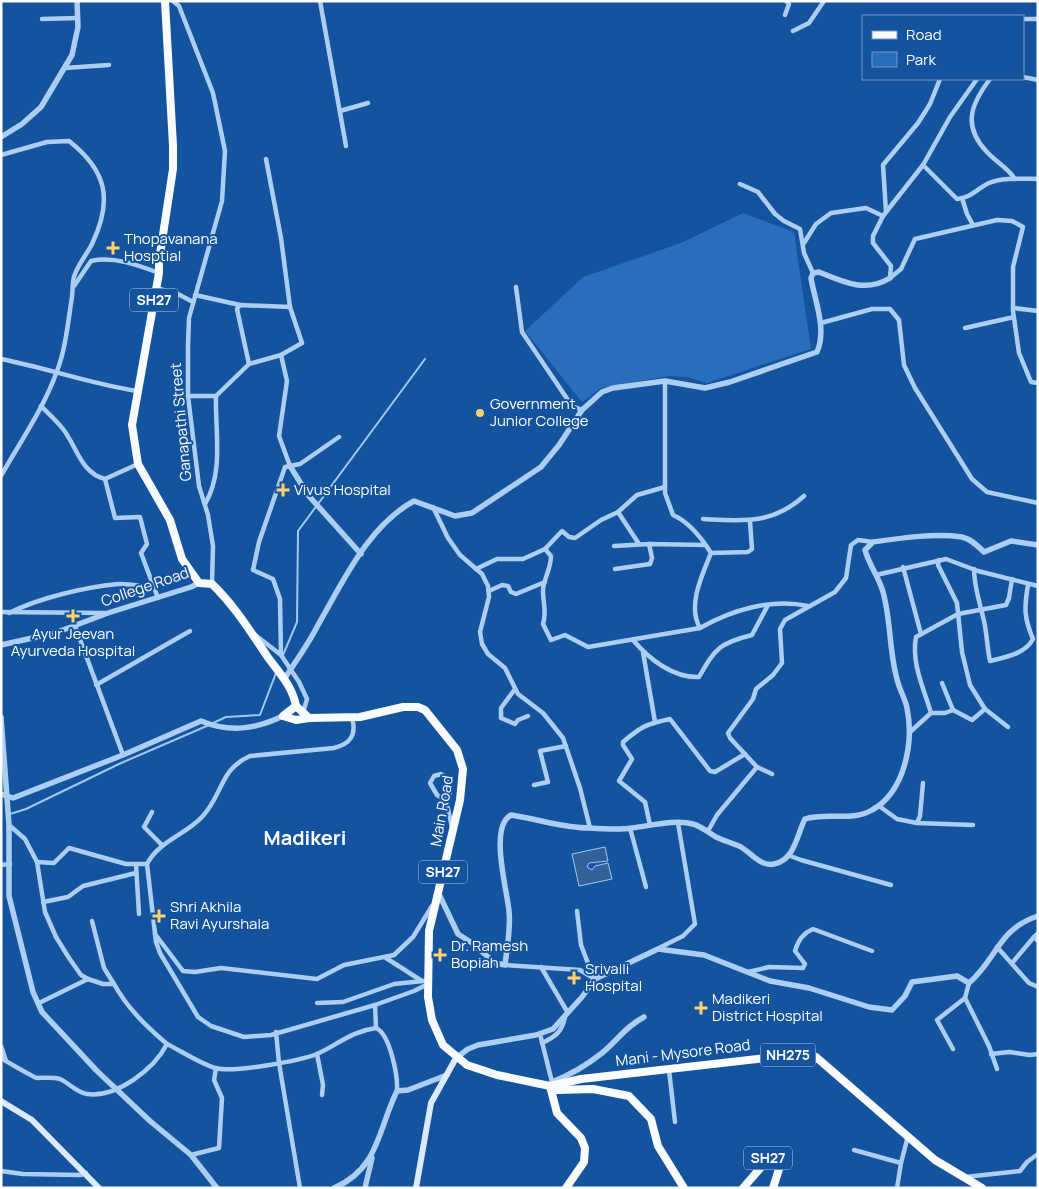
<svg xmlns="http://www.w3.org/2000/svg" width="1039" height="1189" font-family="Manrope,sans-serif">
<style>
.green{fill:#286ebc}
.water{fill:#336096;stroke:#9ec9f6}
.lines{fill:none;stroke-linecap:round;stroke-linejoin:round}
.stream{stroke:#9ec9f6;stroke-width:2}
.minor{stroke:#accef3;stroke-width:4.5}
.tertiary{stroke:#accef3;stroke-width:5.5}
.secondary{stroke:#dbebfd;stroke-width:6}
.primary{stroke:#f8fbff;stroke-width:8}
.trunk{stroke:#fcfdff;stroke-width:8}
.poi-dot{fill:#ffd26e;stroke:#14539e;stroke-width:2}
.labels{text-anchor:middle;stroke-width:4;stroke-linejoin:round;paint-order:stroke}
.shield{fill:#14539e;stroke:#b8cbe2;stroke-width:1}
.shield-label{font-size:14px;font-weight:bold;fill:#fff}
.poi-label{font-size:15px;fill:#fff;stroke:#14539e;text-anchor:start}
.street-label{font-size:15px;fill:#fff;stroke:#14539e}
.district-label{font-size:20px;font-weight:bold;fill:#fff;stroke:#14539e}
</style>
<rect width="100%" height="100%" fill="#14539e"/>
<!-- green -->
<polygon class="green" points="743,213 794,232 811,349 707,383 687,377 669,376 601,388 582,402 525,331 583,277 681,243"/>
<!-- water -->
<polygon class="water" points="605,847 608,861 589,863 587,867 592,870 595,866 608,863 612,879 579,886 572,854"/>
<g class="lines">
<!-- stream -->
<g class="stream">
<polyline points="283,655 297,622 298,531 425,359"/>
<polyline points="213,723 226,717 260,715 276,673"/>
<polyline points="10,814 26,809 119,764 209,725"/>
</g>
<!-- minor -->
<g class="minor">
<polyline points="173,1 179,6 213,93 225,151 222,201 189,318 188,345 188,396 199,486 208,515 213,546 212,584"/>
<polyline points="320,1 346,146"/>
<polyline points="785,15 789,4 786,1"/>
<polyline points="42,19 78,18"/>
<polyline points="1023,19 1038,19"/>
<polyline points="793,31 809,23 824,1"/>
<polyline points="65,68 109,65"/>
<polyline points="1023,77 1038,80"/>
<path d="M990,79C971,104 962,126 987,152C996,162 1008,168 1015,179"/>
<polyline points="340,111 368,103"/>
<path d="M1,155L47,142L69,141C107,171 113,200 92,244C87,254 79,263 75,274C72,280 73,289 72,297C68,321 66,348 57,371C44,408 20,442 1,476"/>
<path d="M923,165L957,199C971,198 978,188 989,183C1003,177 1023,179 1038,179"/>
<polyline points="740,184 758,192 775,214 784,221 800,229 804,253 813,273"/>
<polyline points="962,198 967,214 973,225"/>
<polyline points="886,212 883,165 918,123 930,104 940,79"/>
<polyline points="804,243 816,224 831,213 866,208 883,216"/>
<polyline points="890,277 891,266 873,243 873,236 883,216 923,165 950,117 977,79"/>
<polyline points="890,278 901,269 915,239 997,220 1012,221 1023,227 1013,267 1013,311 1019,353 1031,382 1038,383"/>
<path d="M74,286L91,261C113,256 138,265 159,273"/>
<polyline points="516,287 522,332 572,406 582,410"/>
<polyline points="156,288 178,294 193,302"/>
<polyline points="195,295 240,305"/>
<polyline points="1013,308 1038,311"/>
<polyline points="821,323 872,309 890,309 899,320 904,365 915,388 972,479 987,492 1038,503"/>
<polyline points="965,328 1014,317"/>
<polyline points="281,355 287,381 279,436 290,466"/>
<path d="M1,359C47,368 91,384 137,391"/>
<polyline points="249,364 281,355 302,343 290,307"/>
<path d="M665,381V493L673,515C689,522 701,537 711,553C702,575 687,606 700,628C732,610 771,598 808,606"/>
<polyline points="188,396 216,396"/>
<path d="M41,406C48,413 57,421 63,429C77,447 81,473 105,479L115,518L140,517L147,544L141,553L158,598"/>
<polyline points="105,479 138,464"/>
<path d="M205,504C224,472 215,432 216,396L249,364L237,309L240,305L290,307L281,238L266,159"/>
<polyline points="433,507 448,538 460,555 482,574 488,586 489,597 480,632 482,644 488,654 505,668 518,694 543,713 563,738 580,788 590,828"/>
<polyline points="618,512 637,495 665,487"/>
<path d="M703,519C742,521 772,525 804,496"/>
<polyline points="614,546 649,544 705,545"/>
<path d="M545,549L551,556C551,569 543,580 543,591C543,603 547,612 543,624L551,640L565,635L588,647L700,628"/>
<polyline points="711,553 748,552 752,549 750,522"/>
<polyline points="939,560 938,565 957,603 962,652 970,685 985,709 1008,727"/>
<polyline points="903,567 921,634"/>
<polyline points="476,569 497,559 523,559 545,549 562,531 569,537 575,538 601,520 618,512 639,544"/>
<polyline points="615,569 650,564 652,558 649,544"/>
<path d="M974,569C974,587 980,603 984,621C987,634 987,647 990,661C1006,657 1025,654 1033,639C1024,618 1024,608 1028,585"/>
<polyline points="876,575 946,559 978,571 1038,586"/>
<polyline points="489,591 502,585 508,586 511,592 516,594 545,582"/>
<polyline points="1,612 105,613"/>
<path d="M9,613C39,598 85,587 118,584C130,583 142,587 153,587"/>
<polyline points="75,626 123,755"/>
<polyline points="254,634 281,655 280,599 273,579 253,570 259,542 285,467 300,464 339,437"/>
<path d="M633,640C649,659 673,678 699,677C715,649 719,643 752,635L768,605"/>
<polyline points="643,652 655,722"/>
<polyline points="281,655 299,682 307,699 303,713"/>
<polyline points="942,683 953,710 972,720 985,709"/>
<polyline points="96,685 190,631"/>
<polyline points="515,689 501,708 501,718 515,724 518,720 528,716"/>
<polyline points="931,713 945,713 953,710"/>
<path d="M352,718C357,735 350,744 334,748L250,756C219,770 224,793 202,817C185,835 159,841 147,864L156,942L160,953L198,1017L211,1026L244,1037L271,1035L375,1005L414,991L428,984"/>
<path d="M910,732L931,713C924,689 911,663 916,637L958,614L1006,605L1009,598L1012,579"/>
<polyline points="772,774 757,767 730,738 728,733 753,699 756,689 773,675 782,663 780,629 785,620 835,592 846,578 851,545 858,540 873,542"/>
<polyline points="534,785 548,782 540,751 566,746"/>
<polyline points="446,800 450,793 450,780 441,774 434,776 430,783 437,795 446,800 452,827"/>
<polyline points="879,806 897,819 917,823 973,825"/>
<polyline points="152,812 144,827 162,845"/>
<polyline points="917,823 920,816 923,783"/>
<path d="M9,825L25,839L37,862L45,912L56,937L69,958L81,975L88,979L103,984H114C128,1009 146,1026 167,1044"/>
<path d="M650,825L645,802L619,781L632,759L623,745V742C642,726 646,724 670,719L710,771L715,772L745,754"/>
<polyline points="630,828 646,887"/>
<polyline points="708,831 717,815 757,767"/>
<polyline points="788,855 801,860 891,885"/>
<polyline points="37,862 54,863 69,848 126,864 147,864"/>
<polyline points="1,865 10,864"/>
<polyline points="136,865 139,914"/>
<polyline points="43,902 68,897 83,886 136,873"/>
<polyline points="577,911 581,945 594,979"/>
<polyline points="92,921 104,968 114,984"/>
<polyline points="155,934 183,971 195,972 221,968 317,979 344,965 394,955 413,937 432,906"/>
<polyline points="1036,935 1038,933"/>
<polyline points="997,947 1029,983 1038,987"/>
<polyline points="659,948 683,936 695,924 678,823"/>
<polyline points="386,958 422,981"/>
<polyline points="1012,963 1034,937 1038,941"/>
<polyline points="505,965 580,970 595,979"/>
<polyline points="541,967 568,1013"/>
<path d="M748,972L769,967L803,968L805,964L795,951C798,940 803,933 813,929L872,951"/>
<polyline points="969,983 965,998 989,1046 997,1069"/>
<polyline points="39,1003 88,979"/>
<polyline points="317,1003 343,1002 394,984 423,981"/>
<polyline points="375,1005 376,1028"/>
<polyline points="276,1032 279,1063 300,1188"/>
<polyline points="540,1034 552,1082"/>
<path d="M542,1043C555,1037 562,1032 565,1017"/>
<polyline points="1,1046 6,1061"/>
<polyline points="953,1049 937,1020 965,998"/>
<polyline points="317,1054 323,1085 322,1095"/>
<polyline points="991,1054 1009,1052 1030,1055 1038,1054"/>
<path d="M1,1058C4,1060 35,1078 37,1078C45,1078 53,1077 60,1079C69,1083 77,1093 87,1094C117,1098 154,1069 167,1044C181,1051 201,1064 215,1068C233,1073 299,1061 317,1054C337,1045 352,1031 376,1028C390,1034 398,1076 397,1091"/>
<polyline points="669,1070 675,1122"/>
<polyline points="854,1150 901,1163"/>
<polyline points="191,1155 219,1148 222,1098 214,1080 216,1068"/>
<polyline points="1,1171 23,1174 81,1175 86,1173"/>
<polyline points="965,1177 1020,1171 1027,1162 1038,1154"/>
<polyline points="897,1188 901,1163 908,1136"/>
</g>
<!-- tertiary -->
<g class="tertiary">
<polyline points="1,137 22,124 41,107 72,55 78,27 77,1"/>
<polyline points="290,466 308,495 361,554"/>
<polyline points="1,645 55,633 108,613 191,587 199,583"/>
<path d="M285,678C296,661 309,643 318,625C343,582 368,526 414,501L455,516L472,513L541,467L559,445L582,410L602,392L613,388L665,381L705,388L730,382L817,352C827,329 815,302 811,278L813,273L819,272C843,282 866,293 890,278"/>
<polyline points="1,717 9,825 9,896 33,992 42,1012 97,1071 150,1121 191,1155 217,1188"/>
<path d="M1,794L13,798L123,755L201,721C230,733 256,729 283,716"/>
<path d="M438,892L458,934L472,943L495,963L505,965C507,947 511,929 509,911C507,889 489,827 511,815C538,819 563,828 590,828C604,829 619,830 632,828C649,826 676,819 693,824C701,826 709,833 716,837C724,841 733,843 741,847C751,853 761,867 774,864C795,860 797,834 805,819C826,812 852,822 872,810C905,792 914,742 907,708C905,698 899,689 897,679C889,651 891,620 883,592C879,577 869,565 865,550L873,542C901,538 934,533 962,537C971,539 978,546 984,552L1011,541L1038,545"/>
<path d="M456,1058L468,1049L478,1045L536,1035L553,1029L582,997L595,979L658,949L704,955L770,981L809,988L869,1007L892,1010L905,996L912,982L957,976L969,983C997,959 998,929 1038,916"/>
<path d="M550,1086L552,1082C570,1075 587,1065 602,1053C618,1040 625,1027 644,1017"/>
<path d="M334,1188C379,1169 378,1129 397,1091L408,1090L447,1075"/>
<polyline points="365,1188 372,1158"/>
</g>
<!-- secondary -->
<g class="secondary">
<polyline points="1,1101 32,1120 99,1188"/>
<polyline points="416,1188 431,1103 456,1058"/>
</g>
<!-- primary -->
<g class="primary">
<path d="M165,1L173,146V169L159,261V273L132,425L138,464L170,520L182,559L199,583L212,584C234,605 250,631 267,656C279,673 292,685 296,706"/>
<polygon points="296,706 309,718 296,720 283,716"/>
<polyline points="309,718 360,717 403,707 418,707 425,710 457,750 463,769 460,800 429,931 428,997 432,1020 443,1045 467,1065 497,1075 550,1086 557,1090 593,1089 629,1096 651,1119 658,1146 684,1188"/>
<polyline points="743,1188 769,1158 779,1163 780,1166 773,1188"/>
</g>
<!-- trunk -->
<polyline class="trunk" points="566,1188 584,1162 585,1148 581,1138 557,1113 550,1086 581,1079 801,1054 816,1057 935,1160 982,1188"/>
</g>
<!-- markers -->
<g class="poi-dot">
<path d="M110.5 240.5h5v5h5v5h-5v5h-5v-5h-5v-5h5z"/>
<circle cx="480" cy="413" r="5"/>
<path d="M280.5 482.5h5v5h5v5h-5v5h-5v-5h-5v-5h5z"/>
<path d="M70.5 608.5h5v5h5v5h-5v5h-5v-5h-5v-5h5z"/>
<path d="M156.5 908.5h5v5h5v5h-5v5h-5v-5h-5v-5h5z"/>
<path d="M437.5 947.5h5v5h5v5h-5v5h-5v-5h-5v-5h5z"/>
<path d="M571.5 970.5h5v5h5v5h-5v5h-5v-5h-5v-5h5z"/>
<path d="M698.5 1000.5h5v5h5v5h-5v5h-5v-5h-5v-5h5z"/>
</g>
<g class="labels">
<!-- shield labels -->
<g class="shield">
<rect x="130" y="288.5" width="48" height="23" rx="4"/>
<rect x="419" y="860.5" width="48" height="23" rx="4"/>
<rect x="760.5" y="1043.5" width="55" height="23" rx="4"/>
<rect x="744" y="1146.5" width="48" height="23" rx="4"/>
</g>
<g class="shield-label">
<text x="154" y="305">SH27</text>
<text x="443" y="877">SH27</text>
<text x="788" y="1060">NH275</text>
<text x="768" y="1163">SH27</text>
</g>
<!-- poi labels -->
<g class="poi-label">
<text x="124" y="244">Thopavanana<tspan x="124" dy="17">Hosptial</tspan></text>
<text x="490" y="409">Government<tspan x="490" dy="17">Junior College</tspan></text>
<text x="294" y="495">Vivus Hospital</text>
<text x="73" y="639" text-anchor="middle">Ayur Jeevan<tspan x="73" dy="17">Ayurveda Hospital</tspan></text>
<text x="170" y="912">Shri Akhila<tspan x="170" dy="17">Ravi Ayurshala</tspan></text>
<text x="451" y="951">Dr. Ramesh<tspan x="451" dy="17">Bopiah</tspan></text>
<text x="585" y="974">Srivalli<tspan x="585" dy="17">Hospital</tspan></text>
<text x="712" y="1004">Madikeri<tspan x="712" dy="17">District Hospital</tspan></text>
</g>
<!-- street labels -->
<g class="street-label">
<text transform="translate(181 422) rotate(-95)" y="5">Ganapathi Street</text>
<text transform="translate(145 587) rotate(-19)" y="5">College Road</text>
<text transform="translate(442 811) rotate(-80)" y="5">Main Road</text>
<text transform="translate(683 1053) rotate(-7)" y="5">Mani - Mysore Road</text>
</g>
<!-- district labels -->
<g class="district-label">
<text x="305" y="845">Madikeri</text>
</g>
</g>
<!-- border -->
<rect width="1039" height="1189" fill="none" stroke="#ffffff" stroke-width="5"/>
<!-- legend -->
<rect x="862" y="15" width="162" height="65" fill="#14539e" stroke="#7298c5"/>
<rect x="872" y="31" width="25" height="8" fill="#f8fbff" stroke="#7298c5"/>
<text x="906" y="40" font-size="15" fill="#ffffff">Road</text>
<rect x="872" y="52" width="25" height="15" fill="#286ebc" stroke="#7298c5"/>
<text x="906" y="65" font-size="15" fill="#ffffff">Park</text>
</svg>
